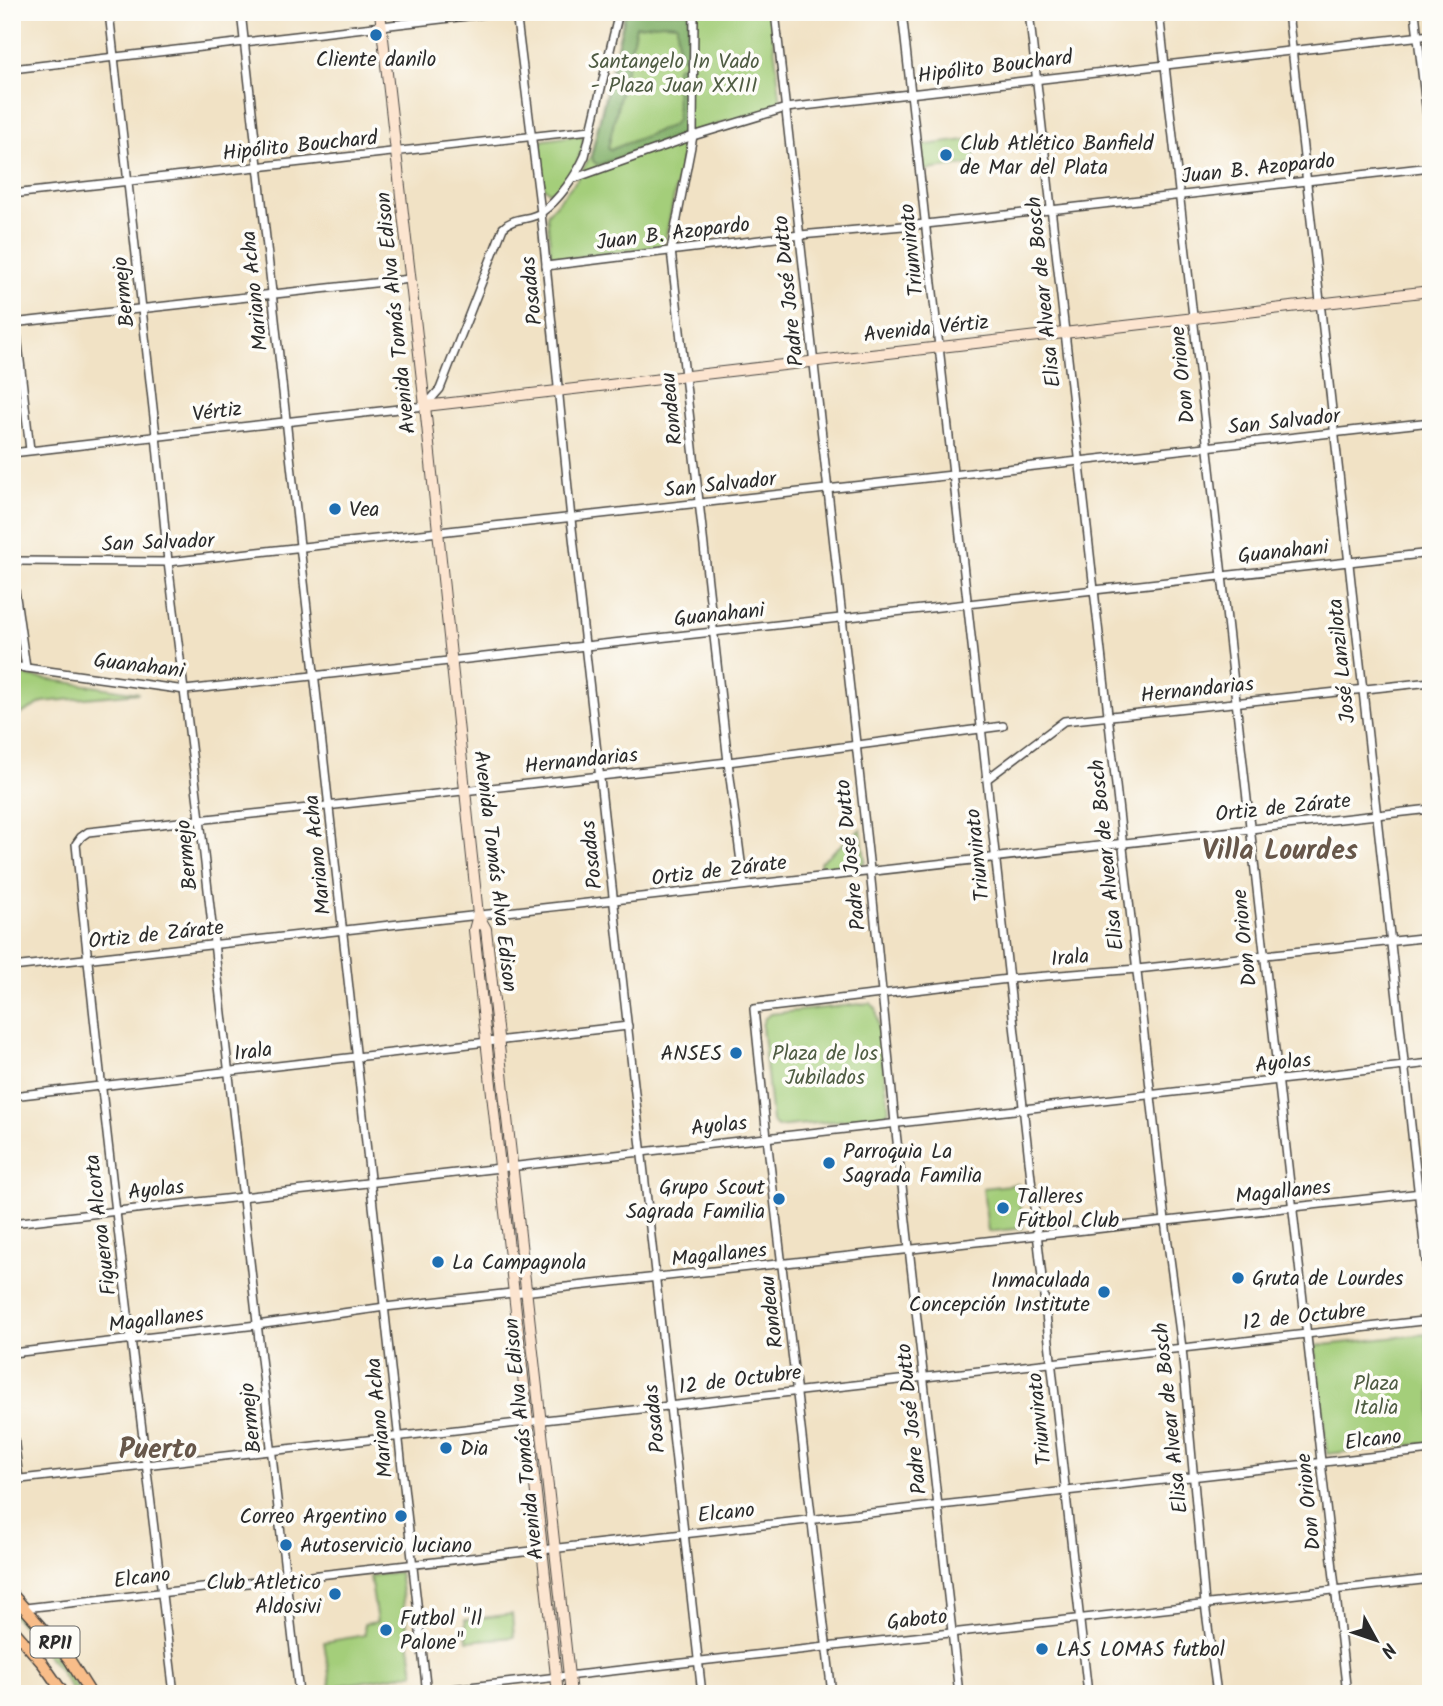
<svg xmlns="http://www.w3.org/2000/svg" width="1443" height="1706" font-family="Kalam,sans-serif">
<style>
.green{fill:#a4ce7a;stroke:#687c52;stroke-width:2}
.forest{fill:#83b16a;stroke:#576e4a;stroke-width:2}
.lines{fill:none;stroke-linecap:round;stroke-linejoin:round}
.street-casing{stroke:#494642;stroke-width:10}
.secondary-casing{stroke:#494642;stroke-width:12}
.primary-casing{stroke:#494642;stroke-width:13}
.street{stroke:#fff;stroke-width:7}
.secondary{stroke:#fce5d0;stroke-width:10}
.primary{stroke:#f8bd89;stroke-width:10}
.poi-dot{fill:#1f6fb2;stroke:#fdfcf7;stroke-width:2.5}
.labels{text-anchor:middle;stroke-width:7;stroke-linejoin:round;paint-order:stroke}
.shield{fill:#fdfcf7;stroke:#6a6a68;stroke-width:2}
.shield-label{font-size:19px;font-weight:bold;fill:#2b2b2b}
.poi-label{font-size:21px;fill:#2b2b2b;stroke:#fdfcf7;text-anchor:start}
.park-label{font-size:21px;fill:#4f5c43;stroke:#fdfcf7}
.street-label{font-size:21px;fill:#2b2b2b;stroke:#fdfcf7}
.district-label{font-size:28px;font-weight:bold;fill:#67574a;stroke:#fdfcf7}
</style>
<rect width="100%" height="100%" fill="#fdfcf7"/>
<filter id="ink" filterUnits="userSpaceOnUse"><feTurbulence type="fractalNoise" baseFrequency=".0143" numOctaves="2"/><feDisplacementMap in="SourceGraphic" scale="14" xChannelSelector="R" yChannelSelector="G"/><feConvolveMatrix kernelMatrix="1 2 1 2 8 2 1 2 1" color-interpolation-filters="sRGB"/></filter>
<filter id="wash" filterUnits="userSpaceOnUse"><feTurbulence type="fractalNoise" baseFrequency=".00686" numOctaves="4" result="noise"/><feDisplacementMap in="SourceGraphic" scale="28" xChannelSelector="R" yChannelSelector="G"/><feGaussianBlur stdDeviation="1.57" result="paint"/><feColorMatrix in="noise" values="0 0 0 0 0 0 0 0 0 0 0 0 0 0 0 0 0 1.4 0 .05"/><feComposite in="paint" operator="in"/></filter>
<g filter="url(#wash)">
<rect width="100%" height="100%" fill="#f1e2c5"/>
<!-- green -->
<g class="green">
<polygon points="625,12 770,12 781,103 777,107 687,133 665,241 661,247 555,260 551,255 547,214 576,181 591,155"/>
<path d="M580,135L584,141C580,158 569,189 549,192L544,187L539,144L544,140Z"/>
<polygon points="972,139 975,164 920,171 918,146"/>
<polygon points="12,674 139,693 43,702 17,716 19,731 12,732"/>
<polygon points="861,829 865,860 863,864 821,870 820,862"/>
<polygon points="870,1003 876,1008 889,1109 885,1116 777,1127 772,1121 762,1026 764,1019 770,1014"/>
<polygon points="1018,1184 1023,1228 988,1232 983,1188"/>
<polygon points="1426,1334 1431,1371 1431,1443 1327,1454 1315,1346"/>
<polygon points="399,1572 414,1673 331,1687 324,1642 365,1635 364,1624 377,1622 370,1576"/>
<polygon points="12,1605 62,1665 81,1694 75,1694 58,1668 12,1614"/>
<polygon points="512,1614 514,1637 467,1641 465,1620"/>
</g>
<!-- forest -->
<polygon class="forest" points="626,12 689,12 688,56 686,58 678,55 677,24 664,23 636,26 608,148 610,150 671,126 677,120 676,68 683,64 687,67 686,127 685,132 680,135 598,165 593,161 592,154"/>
</g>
<g filter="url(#ink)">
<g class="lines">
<defs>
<g id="street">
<polyline points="109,12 156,435 168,562 200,819 299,1694"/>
<polyline points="241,12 427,1694"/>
<polyline points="516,12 541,213 571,519 702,1694"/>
<polyline points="694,12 693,136 671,250 728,762 744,885"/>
<polyline points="775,12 870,870 895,1123 959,1694"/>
<polyline points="902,12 1088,1694"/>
<polyline points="1029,12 1165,1221 1182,1348 1205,1604 1217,1694"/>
<polyline points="1159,12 1347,1694"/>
<polyline points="1288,12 1431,1306"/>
<polyline points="1415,12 1431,150"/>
<polyline points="12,69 502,12"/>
<polyline points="575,178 693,136 786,108 1431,35"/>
<polyline points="12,194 591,130"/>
<polyline points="546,266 800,235 926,224 1431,167"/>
<polyline points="12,290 30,450"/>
<polyline points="12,323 410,279"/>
<path d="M12,453L425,406L440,389L503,228C514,216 530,221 542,212C559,200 577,174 585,156L619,12"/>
<polyline points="12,561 168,562 1431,422"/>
<polyline points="12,569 26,668"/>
<polyline points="12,666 185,690 1431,553"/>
<polyline points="987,779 1064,721 1431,682"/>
<polyline points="12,967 1431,809"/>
<polyline points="12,1096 628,1026"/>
<polyline points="12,1223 1431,1063"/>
<polyline points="12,1353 257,1325 385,1307 1431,1192"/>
<polyline points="12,1419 19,1480"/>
<polyline points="12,1480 1431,1320"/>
<polyline points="25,1608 1431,1450"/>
<path d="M174,1694C140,1411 104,1128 76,844L81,837L88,832L728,762L1003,726"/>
<polyline points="407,1694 1431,1579"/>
<polyline points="832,1694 767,1138 754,1009 1008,979 1137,969 1431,937"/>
</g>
<g id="secondary">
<polyline points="380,12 425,406 478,915 486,929 571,1694"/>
<polyline points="425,406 1431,291"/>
<polyline points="478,915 474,930 558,1694"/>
</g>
<g id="primary">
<polyline points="12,1594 69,1659 91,1694"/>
<polyline points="12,1628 43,1664 64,1694"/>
</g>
</defs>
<!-- street casing -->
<use href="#street" class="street-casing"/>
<!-- secondary casing -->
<use href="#secondary" class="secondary-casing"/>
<!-- primary casing -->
<use href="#primary" class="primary-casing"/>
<!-- street -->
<use href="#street" class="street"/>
<!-- secondary -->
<use href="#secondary" class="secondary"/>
<!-- primary -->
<use href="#primary" class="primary"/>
</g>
</g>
<!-- markers -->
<g class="poi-dot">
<circle cx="376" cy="35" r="7"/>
<circle cx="946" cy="155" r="7"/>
<circle cx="335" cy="509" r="7"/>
<circle cx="736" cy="1053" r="7"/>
<circle cx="829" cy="1163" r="7"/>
<circle cx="779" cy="1199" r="7"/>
<circle cx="1003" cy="1208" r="7"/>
<circle cx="438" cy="1262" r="7"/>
<circle cx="1238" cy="1278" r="7"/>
<circle cx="1104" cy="1292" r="7"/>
<circle cx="446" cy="1448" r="7"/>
<circle cx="401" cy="1516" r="7"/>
<circle cx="286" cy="1545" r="7"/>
<circle cx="335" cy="1594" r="7"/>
<circle cx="386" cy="1630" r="7"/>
<circle cx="1042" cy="1649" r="7"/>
</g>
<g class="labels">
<!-- shield labels -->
<rect class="shield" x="30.5" y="1626.5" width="49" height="31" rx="5"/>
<g class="shield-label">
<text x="55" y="1649">RP11</text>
</g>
<!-- poi labels -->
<g class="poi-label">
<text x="376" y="66" text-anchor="middle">Cliente danilo</text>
<text x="960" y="150">Club Atlético Banfield<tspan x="960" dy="24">de Mar del Plata</tspan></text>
<text x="349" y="516">Vea</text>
<text x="722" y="1060" text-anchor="end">ANSES</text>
<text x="843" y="1158">Parroquia La<tspan x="843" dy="24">Sagrada Familia</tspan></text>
<text x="765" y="1194" text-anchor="end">Grupo Scout<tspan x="765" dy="24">Sagrada Familia</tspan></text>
<text x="1017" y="1203">Talleres<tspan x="1017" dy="24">Fútbol Club</tspan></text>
<text x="452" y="1269">La Campagnola</text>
<text x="1252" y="1285">Gruta de Lourdes</text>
<text x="1090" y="1287" text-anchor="end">Inmaculada<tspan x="1090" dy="24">Concepción Institute</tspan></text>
<text x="460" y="1455">Dia</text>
<text x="387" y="1523" text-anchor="end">Correo Argentino</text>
<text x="300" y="1552">Autoservicio luciano</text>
<text x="321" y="1589" text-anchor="end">Club Atletico<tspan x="321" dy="24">Aldosivi</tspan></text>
<text x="400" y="1625">Futbol "Il<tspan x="400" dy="24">Palone"</tspan></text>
<text x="1056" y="1656">LAS LOMAS futbol</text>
</g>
<!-- park labels -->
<g class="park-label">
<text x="674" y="68">Santangelo In Vado<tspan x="674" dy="24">- Plaza Juan XXIII</tspan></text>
<text x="825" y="1060">Plaza de los<tspan x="825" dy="24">Jubilados</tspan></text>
<text x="1376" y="1390">Plaza<tspan x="1376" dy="24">Italia</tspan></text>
</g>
<!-- street labels -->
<g class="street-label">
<text transform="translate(995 66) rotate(-7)" y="7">Hipólito Bouchard</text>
<text transform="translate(300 145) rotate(-6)" y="7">Hipólito Bouchard</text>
<text transform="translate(1258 168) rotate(-6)" y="7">Juan B. Azopardo</text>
<text transform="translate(673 233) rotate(-7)" y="7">Juan B. Azopardo</text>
<text transform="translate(911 250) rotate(-96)" y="7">Triunvirato</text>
<text transform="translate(254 291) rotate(-96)" y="7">Mariano Acha</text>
<text transform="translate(531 291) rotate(-96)" y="7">Posadas</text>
<text transform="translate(788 291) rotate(-96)" y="7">Padre José Dutto</text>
<text transform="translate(123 292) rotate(-96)" y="7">Bermejo</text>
<text transform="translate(1043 292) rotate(-96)" y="7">Elisa Alvear de Bosch</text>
<text transform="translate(395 313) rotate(-96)" y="7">Avenida Tomás Alva Edison</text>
<text transform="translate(926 328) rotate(-6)" y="7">Avenida Vértiz</text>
<text transform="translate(1182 375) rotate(-96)" y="7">Don Orione</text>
<text transform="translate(671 409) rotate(-96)" y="7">Rondeau</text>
<text transform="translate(217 411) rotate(-7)" y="7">Vértiz</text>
<text transform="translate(1284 421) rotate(-6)" y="7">San Salvador</text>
<text transform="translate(720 484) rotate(-6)" y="7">San Salvador</text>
<text transform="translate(158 542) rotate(-2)" y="7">San Salvador</text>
<text transform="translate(1283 551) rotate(-6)" y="7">Guanahani</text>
<text transform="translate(719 614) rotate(-6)" y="7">Guanahani</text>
<text transform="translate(1341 661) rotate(-96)" y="7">José Lanzilota</text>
<text transform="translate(139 665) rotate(7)" y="7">Guanahani</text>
<text transform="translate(1197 689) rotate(-6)" y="7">Hernandarias</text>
<text transform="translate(581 760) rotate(-6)" y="7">Hernandarias</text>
<text transform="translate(1283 807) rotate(-6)" y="7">Ortiz de Zárate</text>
<text transform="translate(186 855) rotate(-96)" y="7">Bermejo</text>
<text transform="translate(317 855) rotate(-96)" y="7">Mariano Acha</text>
<text transform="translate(591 855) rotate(-96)" y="7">Posadas</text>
<text transform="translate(850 855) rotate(-96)" y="7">Padre José Dutto</text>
<text transform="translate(977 855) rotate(-96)" y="7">Triunvirato</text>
<text transform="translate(1106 855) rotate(-96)" y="7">Elisa Alvear de Bosch</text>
<text transform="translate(719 870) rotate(-7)" y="7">Ortiz de Zárate</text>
<text transform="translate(496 871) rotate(83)" y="7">Avenida Tomás Alva Edison</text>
<text transform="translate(156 934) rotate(-6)" y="7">Ortiz de Zárate</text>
<text transform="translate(1244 938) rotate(-96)" y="7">Don Orione</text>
<text transform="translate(1070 957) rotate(-5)" y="7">Irala</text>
<text transform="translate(253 1051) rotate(-7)" y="7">Irala</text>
<text transform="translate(1283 1062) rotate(-6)" y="7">Ayolas</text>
<text transform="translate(719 1125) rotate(-6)" y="7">Ayolas</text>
<text transform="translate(156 1189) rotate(-6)" y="7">Ayolas</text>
<text transform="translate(1283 1191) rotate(-6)" y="7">Magallanes</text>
<text transform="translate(100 1225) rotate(-97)" y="7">Figueroa Alcorta</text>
<text transform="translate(719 1254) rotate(-6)" y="7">Magallanes</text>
<text transform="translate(771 1312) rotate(-97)" y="7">Rondeau</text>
<text transform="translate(1304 1316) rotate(-6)" y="7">12 de Octubre</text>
<text transform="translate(156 1319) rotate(-7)" y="7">Magallanes</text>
<text transform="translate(740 1379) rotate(-7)" y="7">12 de Octubre</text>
<text transform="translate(250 1418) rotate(-96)" y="7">Bermejo</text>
<text transform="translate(379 1418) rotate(-96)" y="7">Mariano Acha</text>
<text transform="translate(1170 1418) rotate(-96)" y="7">Elisa Alvear de Bosch</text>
<text transform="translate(654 1419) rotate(-96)" y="7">Posadas</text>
<text transform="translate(911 1419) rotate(-96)" y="7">Padre José Dutto</text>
<text transform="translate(1039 1419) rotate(-96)" y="7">Triunvirato</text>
<text transform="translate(523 1439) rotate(-96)" y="7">Avenida Tomás Alva Edison</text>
<text transform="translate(1373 1439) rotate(-7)" y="7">Elcano</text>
<text transform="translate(1308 1502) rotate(-96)" y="7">Don Orione</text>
<text transform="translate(726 1512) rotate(-6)" y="7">Elcano</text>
<text transform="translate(142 1577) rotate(-7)" y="7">Elcano</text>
<text transform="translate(917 1619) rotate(-6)" y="7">Gaboto</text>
</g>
<!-- district labels -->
<g class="district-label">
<text x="1280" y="859">Villa Lourdes</text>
<text x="158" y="1458">Puerto</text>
</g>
</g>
<!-- margin -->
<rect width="1443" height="1706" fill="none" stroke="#fdfcf7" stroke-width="42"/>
<!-- north arrow -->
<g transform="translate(1376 1640) rotate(130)" stroke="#fdfcf7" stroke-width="5" paint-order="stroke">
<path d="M0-5L12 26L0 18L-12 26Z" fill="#2b2b2b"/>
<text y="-10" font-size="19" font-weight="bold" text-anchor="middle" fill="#2b2b2b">N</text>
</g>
</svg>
